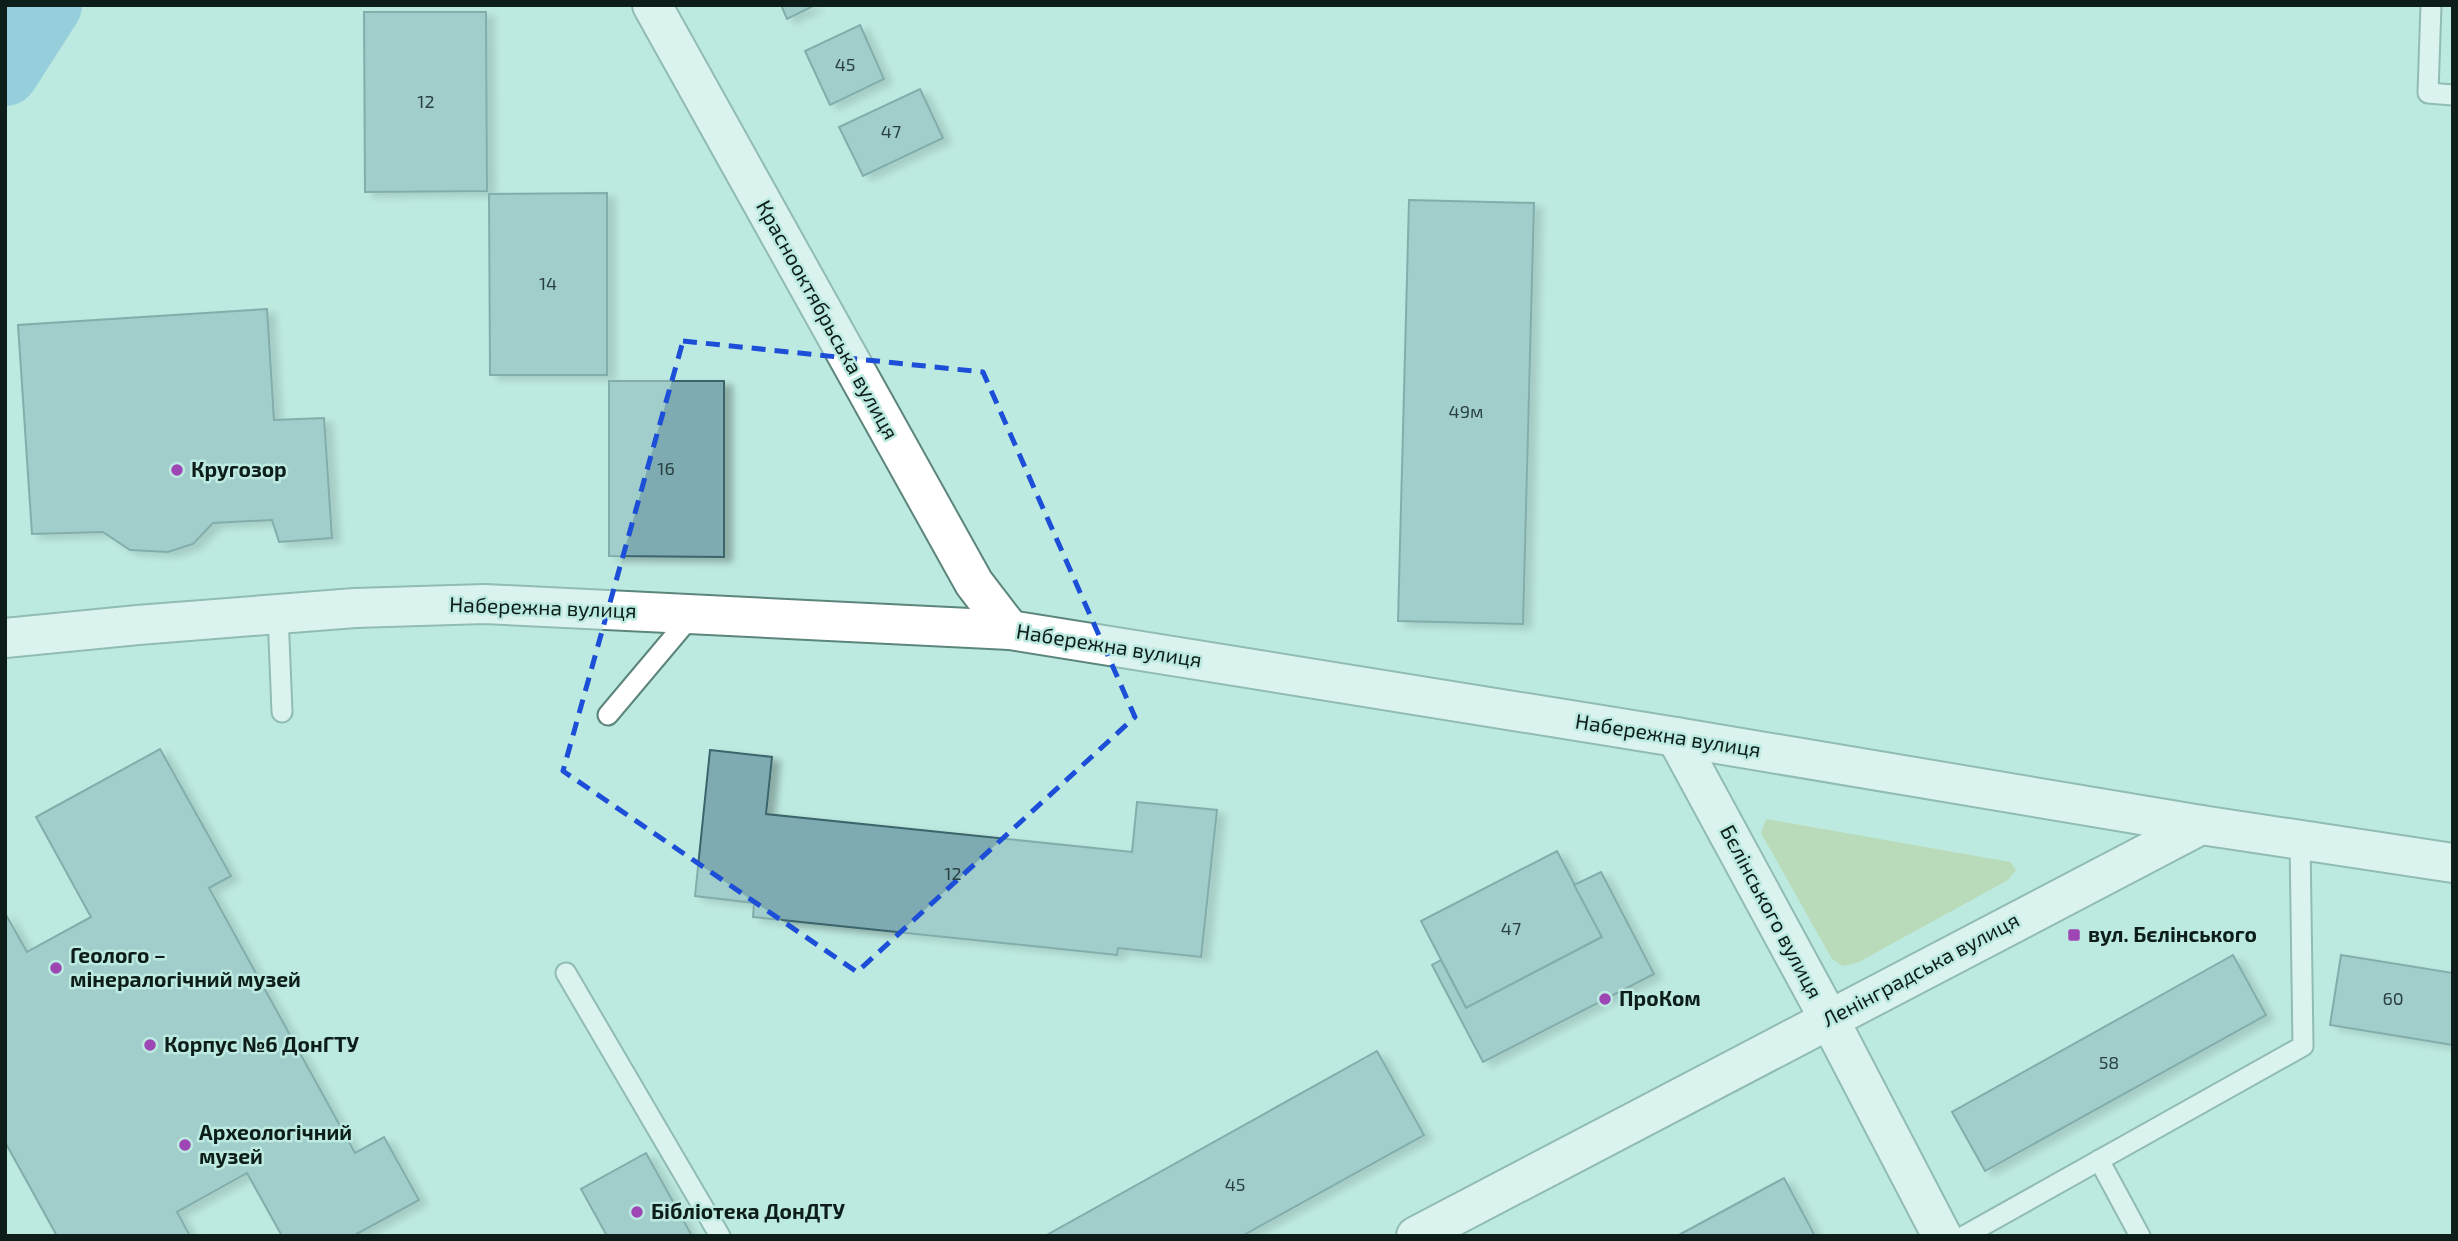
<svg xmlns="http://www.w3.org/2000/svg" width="2458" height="1241" font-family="'Exo 2',sans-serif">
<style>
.green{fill:#b4c98c}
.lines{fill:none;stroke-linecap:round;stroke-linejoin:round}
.river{stroke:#68aed6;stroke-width:68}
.building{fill:#7eaab1;stroke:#3b656b;stroke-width:2;filter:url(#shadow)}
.service-casing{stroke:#5c857c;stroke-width:23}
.minor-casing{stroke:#5c857c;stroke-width:42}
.tertiary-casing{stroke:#5c857c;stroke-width:42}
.service{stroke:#fff;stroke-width:19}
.minor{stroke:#fff;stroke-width:38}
.tertiary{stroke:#fff;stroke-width:38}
.marked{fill:none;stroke:#1d4ed8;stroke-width:5;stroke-dasharray:14 9;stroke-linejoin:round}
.poi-dot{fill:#9d46b4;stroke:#bdeae0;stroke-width:2.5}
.labels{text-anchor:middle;stroke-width:5;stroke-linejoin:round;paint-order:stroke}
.number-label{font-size:18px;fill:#294140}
.street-label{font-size:21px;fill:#0d1e1a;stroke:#bdeae0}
.poi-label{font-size:21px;font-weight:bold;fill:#0d1e1a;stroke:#bdeae0;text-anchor:start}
</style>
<defs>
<filter id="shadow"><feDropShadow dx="8" dy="4.5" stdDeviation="3.5" flood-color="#0004"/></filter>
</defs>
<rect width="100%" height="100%" fill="#bdeae0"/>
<!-- green -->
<polygon class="green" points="1766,819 2010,862 2016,870 2008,880 1857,963 1843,966 1832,959 1761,833"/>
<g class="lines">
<!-- river -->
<polyline class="river" points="5,72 48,5"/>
</g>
<!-- building -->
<g class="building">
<polygon points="781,5 815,5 787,19"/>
<polygon points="364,12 486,12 487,191 365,192"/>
<polygon points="860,25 884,79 830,105 805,51"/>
<polygon points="920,89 943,138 863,176 839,127"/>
<polygon points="607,193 607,375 490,375 489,194"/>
<polygon points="1409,200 1534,203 1523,624 1398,621"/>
<polygon points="267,309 274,420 324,418 332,538 279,542 272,520 213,523 193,544 168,552 130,550 103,532 32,534 18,325"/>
<polygon points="609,381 724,381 724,557 609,556"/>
<polygon points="160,749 231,876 209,888 355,1153 384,1137 419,1200 353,1236 282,1236 247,1173 177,1212 190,1236 57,1236 5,1142 5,913 27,952 91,917 36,817"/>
<polygon points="710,750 772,757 766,814 1132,852 1137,802 1217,810 1201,957 1118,948 1117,955 753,917 754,903 695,896"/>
<polygon points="1557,851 1602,937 1466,1008 1421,921"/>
<polygon points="1601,872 1654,974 1483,1062 1432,965 1441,960 1466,1008 1602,937 1574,885"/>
<polygon points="2233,955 2266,1015 1985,1171 1952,1112"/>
<polygon points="2341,955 2453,973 2453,1045 2330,1025"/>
<polygon points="1377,1051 1424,1135 1242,1236 1045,1236"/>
<polygon points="646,1153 692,1236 607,1236 581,1189"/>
<polygon points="1784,1178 1815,1236 1677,1236"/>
</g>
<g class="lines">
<defs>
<g id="service">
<polyline points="2431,5 2428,93 2453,95"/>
<polyline points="278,614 282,712"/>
<polyline points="608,715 693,614"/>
<polyline points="566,973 720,1236"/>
<polyline points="2099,1160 2140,1236"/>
<polyline points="1964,1236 2303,1046 2300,841"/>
</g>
<g id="minor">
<polyline points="652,5 974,583 1010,630"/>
<polyline points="5,638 138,625 355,608 485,604 1010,630 1676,737 2201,825"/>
<polyline points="1676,737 1829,1019 1942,1236"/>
</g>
<polyline id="tertiary" points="1416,1236 2201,825 2453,863"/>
</defs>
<!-- service casing -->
<use href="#service" class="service-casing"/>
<!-- minor casing -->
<use href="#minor" class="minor-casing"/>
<!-- tertiary casing -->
<use href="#tertiary" class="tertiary-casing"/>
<!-- service -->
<use href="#service" class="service"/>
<!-- minor -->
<use href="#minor" class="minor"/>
<!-- tertiary -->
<use href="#tertiary" class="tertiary"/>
</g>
<!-- marked area -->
<path d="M0 0H2458V1241H0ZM683,341L983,372L1135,717L857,972L563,771Z" fill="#bdeae0" fill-opacity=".55" fill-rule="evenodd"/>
<path class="marked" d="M683,341L983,372L1135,717L857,972L563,771Z"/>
<!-- markers -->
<g class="poi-dot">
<circle cx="177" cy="470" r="7"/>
<rect x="2067" y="928" width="14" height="14" rx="3.5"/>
<circle cx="56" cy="968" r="7"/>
<circle cx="1605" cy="999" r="7"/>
<circle cx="150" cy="1045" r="7"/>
<circle cx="185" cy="1145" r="7"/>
<circle cx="637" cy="1212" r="7"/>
</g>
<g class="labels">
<!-- number labels -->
<g class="number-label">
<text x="845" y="71">45</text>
<text x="426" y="108">12</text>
<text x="891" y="138">47</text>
<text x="548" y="290">14</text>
<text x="1466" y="418">49м</text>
<text x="666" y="475">16</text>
<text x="953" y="880">12</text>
<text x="1511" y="935">47</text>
<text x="2393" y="1005">60</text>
<text x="2109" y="1069">58</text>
<text x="1235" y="1191">45</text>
</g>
<!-- street labels -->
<g class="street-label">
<text transform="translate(827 320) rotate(61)" y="7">Краснооктябрьська вулиця</text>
<text transform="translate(543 608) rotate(2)" y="7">Набережна вулиця</text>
<text transform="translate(1109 646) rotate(9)" y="7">Набережна вулиця</text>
<text transform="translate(1668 736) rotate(9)" y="7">Набережна вулиця</text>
<text transform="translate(1771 912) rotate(62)" y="7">Бєлінського вулиця</text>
<text transform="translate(1921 970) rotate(-28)" y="7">Ленінградська вулиця</text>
</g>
<!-- poi labels -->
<g class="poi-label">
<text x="191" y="477">Кругозор</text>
<text x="2088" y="942">вул. Бєлінського</text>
<text x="70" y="963">Геолого –<tspan x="70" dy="24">мінералогічний музей</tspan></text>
<text x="1619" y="1006">ПроКом</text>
<text x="164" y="1052">Корпус №6 ДонГТУ</text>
<text x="199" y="1140">Археологічний<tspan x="199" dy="24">музей</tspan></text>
<text x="651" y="1219">Бібліотека ДонДТУ</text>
</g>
</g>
<!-- border -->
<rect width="2458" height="1241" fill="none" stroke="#0d1e1a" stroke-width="14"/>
</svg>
